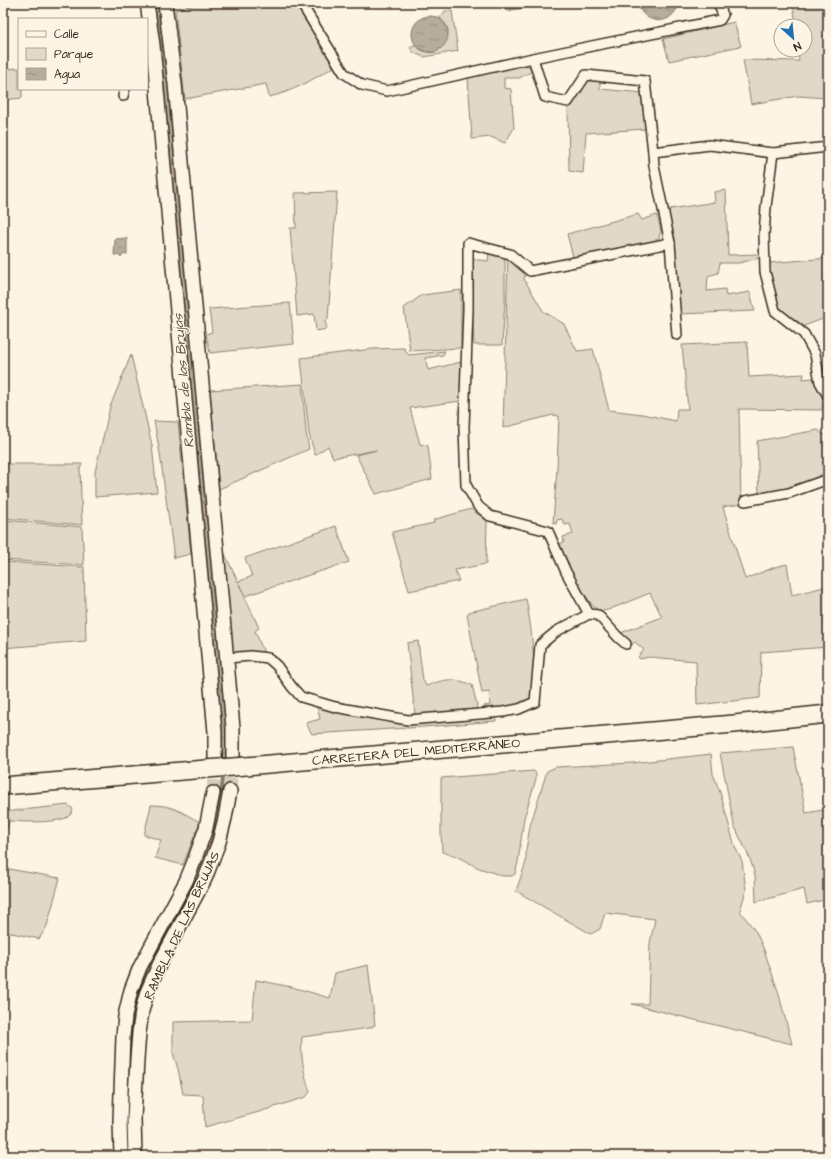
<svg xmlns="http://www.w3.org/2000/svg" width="831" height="1159" font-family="'Architects Daughter',sans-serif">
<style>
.green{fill:#e0d8c8;stroke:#8e8173}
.water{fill:url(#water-ripples);stroke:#85796b}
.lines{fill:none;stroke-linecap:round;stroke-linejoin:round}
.stream{stroke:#85796b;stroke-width:3}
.secondary-tunnel{stroke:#d5ccbd;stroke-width:13;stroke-dasharray:13 6;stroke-linecap:butt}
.street-casing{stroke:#3b2a1e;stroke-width:12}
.secondary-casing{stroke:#3b2a1e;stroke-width:16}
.highway-casing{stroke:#3b2a1e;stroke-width:20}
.street{stroke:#fcf5e5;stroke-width:9}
.secondary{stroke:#fcf5e5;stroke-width:13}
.highway{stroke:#fcf5e5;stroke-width:17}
.highway-bridge-casing{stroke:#3b2a1e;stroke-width:20;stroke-linecap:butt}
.highway-bridge{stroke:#fcf5e5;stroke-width:17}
.labels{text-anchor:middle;stroke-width:3;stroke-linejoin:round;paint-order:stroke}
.street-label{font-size:13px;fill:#3b2a1e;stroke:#fcf5e5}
.water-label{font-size:14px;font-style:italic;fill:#605144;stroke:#fcf5e5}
</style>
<defs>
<pattern id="water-ripples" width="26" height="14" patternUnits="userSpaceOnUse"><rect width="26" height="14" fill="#b7ad9e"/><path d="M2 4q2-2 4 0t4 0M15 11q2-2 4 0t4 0" fill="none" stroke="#968d80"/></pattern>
</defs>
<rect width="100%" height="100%" fill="#fcf5e5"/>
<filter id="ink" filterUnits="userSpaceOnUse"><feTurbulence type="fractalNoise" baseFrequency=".025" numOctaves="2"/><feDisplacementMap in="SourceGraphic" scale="8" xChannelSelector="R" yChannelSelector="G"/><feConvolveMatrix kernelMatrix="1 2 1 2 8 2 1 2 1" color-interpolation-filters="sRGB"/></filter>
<g filter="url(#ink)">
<!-- green -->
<g class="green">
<path d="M200,3H296L334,67C313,79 293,92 269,97L266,84L185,99L175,10Z"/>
<polygon points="793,3 817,3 822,5 825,3 828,3 828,98 798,96 751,104 743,60 799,61 798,50 805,50 805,26 796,26"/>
<path d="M445,11H452L458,51L424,57L414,53L410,48L411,46L415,45C420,51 431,55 438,51C440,49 442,45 443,43C450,32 450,28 440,18Z"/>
<polygon points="734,22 741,46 669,61 663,39"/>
<polygon points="527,65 531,69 531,72 519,78 504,78 504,88 511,89 514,128 505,143 491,137 472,139 468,77 519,66"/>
<polygon points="19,68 19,89 22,89 22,98 3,100 3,69"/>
<polygon points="588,79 600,79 600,89 644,93 646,117 645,129 586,133 583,173 569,171 568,107 572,106"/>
<polygon points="726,190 728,255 759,254 760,258 739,263 720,263 718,273 708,276 707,291 725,289 726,296 750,292 755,311 679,314 675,238 668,215 670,209 715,202 714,192"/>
<polygon points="337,192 328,319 325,321 327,329 316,331 314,314 297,316 290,228 296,228 295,193"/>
<polygon points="638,214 642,220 657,215 661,231 658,241 646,246 573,257 567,234"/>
<polygon points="489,252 505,255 505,301 502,345 474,345 470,259 488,261"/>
<polygon points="508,256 526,272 524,279 543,311 564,324 577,351 593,349 609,410 642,414 676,421 677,409 688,409 682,345 747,342 749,377 804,374 803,379 813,378 826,402 823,404 822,410 739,409 741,504 723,507 745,579 775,567 787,564 792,595 828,586 828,647 761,652 760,698 697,705 696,661 649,657 640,659 638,657 644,650 635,642 632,645 618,634 662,617 650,593 608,610 599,611 592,605 573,577 559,544 564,542 563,537 573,534 570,524 565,525 562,519 557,520 556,524 553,523 557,468 559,416 553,415 503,428"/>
<path d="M828,258V317L804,326C797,321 789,317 783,311C770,300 771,279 769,263Z"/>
<polygon points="461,290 461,348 410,351 404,308 422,295"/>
<polygon points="290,303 294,344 210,353 206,334 212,332 209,309"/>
<polygon points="404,348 406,352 409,355 445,351 443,355 425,358 428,370 461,362 461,401 410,408 420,444 428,446 432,479 376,494 356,455 377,450 333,458 328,446 315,455 309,434 301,358 372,349"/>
<polygon points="131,355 152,445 157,492 95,497 95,472 110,407"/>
<polygon points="302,384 306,432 309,449 219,489 210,390"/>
<polygon points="154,421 178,422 191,554 174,558 160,454"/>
<polygon points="818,430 824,435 828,434 828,476 790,490 759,495 757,441"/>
<polygon points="3,464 82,464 80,469 82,525 3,518"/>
<polygon points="471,509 487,521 486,564 455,570 459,581 409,591 392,532 434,523 433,520"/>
<polygon points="3,520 82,527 84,565 3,560"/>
<polygon points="336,526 349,562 245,596 239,584 259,628 255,631 264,653 232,652 224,552 238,582 252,576 245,558"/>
<polygon points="3,562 84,567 86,641 3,648"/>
<path d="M526,599C530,616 539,685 531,698C526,706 516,705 508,707C500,708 491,711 484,706L490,705L489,692L482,693L467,615L469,612Z"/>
<path d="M418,641L423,680L426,686C445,679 453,677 472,685L477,705L476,710L452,713L415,715L407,643Z"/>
<polygon points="317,707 349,714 397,722 496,715 496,721 424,727 312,734 306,723 320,719"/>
<polygon points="793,747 806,813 828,809 828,899 807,904 804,889 756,902 755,875 750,859 734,825 720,753"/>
<polygon points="711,754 713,774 720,792 735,847 742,861 746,890 740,911 756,932 764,950 778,991 792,1044 675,1015 632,1004 648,1004 650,943 655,919 605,913 600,929 591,934 516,891 526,862 526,850 530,826 547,771 556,767 632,763"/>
<polygon points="534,771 536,773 536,779 524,818 518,862 515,874 512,876 503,876 479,868 456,856 442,852 441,833 441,778"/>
<path d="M68,805L73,809C72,811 72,813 70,815C63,824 21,822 9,821L3,842V812Z"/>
<path d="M151,805C173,805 181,812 200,822L183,865L155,858L161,840L144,835Z"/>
<polygon points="3,868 60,878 47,926 39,939 3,931"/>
<path d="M368,965L375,1025L370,1028L302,1037C300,1055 304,1074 310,1092L306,1097L259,1112L205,1127L203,1095L183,1094L178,1069L173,1053V1022L252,1020L256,980L292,987L330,998L335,973Z"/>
</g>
<!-- water -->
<g class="water">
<polygon points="151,3 162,3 230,758 220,758"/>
<polygon points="505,3 554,3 506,11"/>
<path d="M637,3H679C673,27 644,26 637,3Z"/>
<circle cx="430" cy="34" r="18"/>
<polygon points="127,238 127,254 123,255 121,257 120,257 118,255 114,255 115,239"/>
<polygon points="217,790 228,790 211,853 148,979 132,1156 125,1156 127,1023 145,965"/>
</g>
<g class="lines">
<!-- stream -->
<polyline class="stream" points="221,793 223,773"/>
<!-- secondary-tunnel -->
<g class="secondary-tunnel">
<polyline points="230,791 233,759"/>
<polyline points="213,793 215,760"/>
</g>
<defs>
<g id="street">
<polyline points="301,3 344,73 362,85 387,91 533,58 720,20 723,15 718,3"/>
<polyline points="533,58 545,97 568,102 586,75 645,81 653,152 710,145 773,153 828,147"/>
<polyline points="123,96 125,89"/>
<polyline points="653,152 654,166 670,243 677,335"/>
<polyline points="773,153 766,207 764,234 765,272 775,311 804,334 815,354 820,382 828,396"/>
<polyline points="745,501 789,493 828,479"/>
<polyline points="589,614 598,615 618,637 626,644"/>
<polyline points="227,658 251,656 268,658 277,666 292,687 301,697 335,707 408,720 503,712 519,709 535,702 540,645 557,631 589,614 566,572 548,531 490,516 478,506 466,485 464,427 468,309 468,243 510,254 530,271 670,243"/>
</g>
<g id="secondary">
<polyline points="147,3 153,45 215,732 215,760"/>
<polyline points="165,3 175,84 233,728 233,758"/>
<polyline points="121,1156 120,1121 123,1036 125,1016 131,990 140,967 186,881 193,864 206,828 213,793"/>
<polyline points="135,1156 134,1119 137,1059 139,1033 142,1011 147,992 160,963 205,879 219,842 225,818 230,791"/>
</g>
<g id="highway">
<polyline points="246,766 734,724 828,714"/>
<polyline points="3,786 206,769"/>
</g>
</defs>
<!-- street casing -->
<use href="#street" class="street-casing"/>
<!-- secondary casing -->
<use href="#secondary" class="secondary-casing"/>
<!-- highway casing -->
<use href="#highway" class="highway-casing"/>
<!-- street -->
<use href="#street" class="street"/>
<!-- secondary -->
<use href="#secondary" class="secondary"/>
<!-- highway -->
<use href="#highway" class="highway"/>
<defs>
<polyline id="highway-bridge" points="206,769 246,766"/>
</defs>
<!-- highway-bridge casing -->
<use href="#highway-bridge" class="highway-bridge-casing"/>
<!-- highway-bridge -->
<use href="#highway-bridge" class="highway-bridge"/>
</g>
</g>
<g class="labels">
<!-- street labels -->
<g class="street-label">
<text transform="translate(416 751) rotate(-5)" y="5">CARRETERA DEL MEDITERRÁNEO</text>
<text transform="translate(181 925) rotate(-65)" y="5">RAMBLA DE LAS BRUJAS</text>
</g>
<!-- water labels -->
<g class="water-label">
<text transform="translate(183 381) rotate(-95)" y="5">Rambla de las Brujas</text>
</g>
</g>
<!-- margin -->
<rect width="831" height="1159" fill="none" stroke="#fcf5e5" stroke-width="16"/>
<rect x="8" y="8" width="815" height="1143" fill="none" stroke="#3b2a1e" stroke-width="1.5" filter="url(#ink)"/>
<!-- legend -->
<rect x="18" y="18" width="130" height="72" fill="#fcf5e5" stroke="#afa495"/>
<rect x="26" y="31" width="20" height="6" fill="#fcf5e5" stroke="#afa495"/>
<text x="54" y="38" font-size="12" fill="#3b2a1e">Calle</text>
<rect x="26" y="48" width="20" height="12" fill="#e0d8c8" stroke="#afa495"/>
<text x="54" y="58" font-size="12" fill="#3b2a1e">Parque</text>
<rect x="26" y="68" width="20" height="12" fill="url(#water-ripples)" stroke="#afa495"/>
<text x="54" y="78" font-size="12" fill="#3b2a1e">Agua</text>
<!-- north arrow -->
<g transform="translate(793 38) rotate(153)"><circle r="19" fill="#fcf5e5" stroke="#afa495"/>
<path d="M0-3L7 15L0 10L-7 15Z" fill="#1f6fb2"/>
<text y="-6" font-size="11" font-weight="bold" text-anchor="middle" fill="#3b2a1e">N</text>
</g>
</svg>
